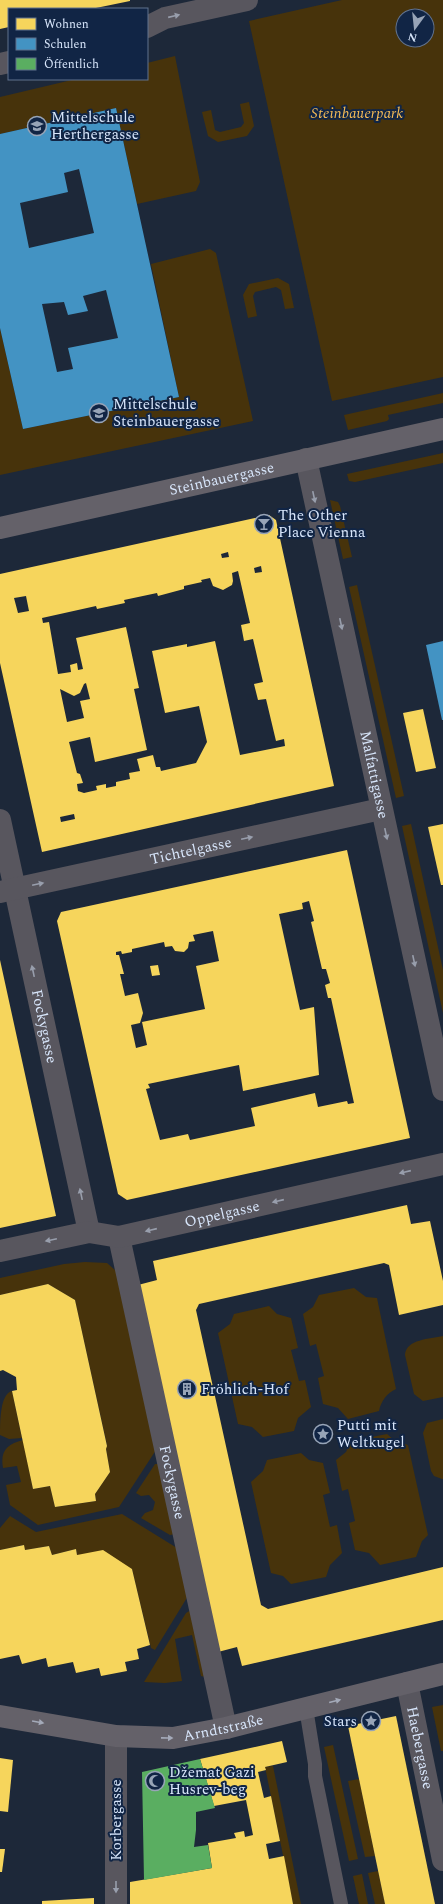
<svg xmlns="http://www.w3.org/2000/svg" width="443" height="1904" font-family="Spectral,serif">
<style>
.green{fill:#47330b;fill-rule:evenodd}
.homes{fill:#f6d55c;fill-rule:evenodd}
.schools{fill:#4393c3;fill-rule:evenodd}
.public{fill:#5aae61}
.lines{fill:none;stroke-linecap:round;stroke-linejoin:round}
.lane{stroke:#58565e;stroke-width:14}
.street{stroke:#58565e;stroke-width:22}
.secondary{stroke:#646169;stroke-width:22}
.oneway{fill:#989eac}
.oneway2{fill:#a4aab9}
.labels{text-anchor:middle;stroke-width:4;stroke-linejoin:round;paint-order:stroke}
.park-label{font-size:15px;font-style:italic;fill:#f5bb55;stroke:#112545}
.poi-label{font-size:15px;fill:#d8e6fb;stroke:#112545;text-anchor:start}
.street-label{font-size:15px;fill:#d8e6fb;stroke:#112545}
</style>
<rect width="100%" height="100%" fill="#1d2839"/>
<!-- green -->
<g class="green">
<path d="M342,0H443V377L332,401L249,21ZM403,16H427V40H403Z"/>
<polygon points="175,56 200,182 196,191 137,204 116,108 0,134 0,97 76,79 147,79 147,63"/>
<polygon points="249,102 254,126 247,136 218,142 208,136 202,112 211,110 215,130 220,132 241,127 244,123 240,104"/>
<polygon points="210,249 216,253 253,421 0,475 0,328 23,429 179,397 151,264"/>
<polygon points="278,278 289,284 294,308 285,309 281,290 276,287 255,292 253,296 257,316 248,318 243,295 249,284"/>
<polygon points="443,393 443,403 388,415 389,419 387,421 348,430 344,415"/>
<polygon points="443,453 443,463 355,482 349,481 347,474"/>
<polygon points="330,500 338,502 340,506 352,557 343,559"/>
<polygon points="357,585 404,796 396,798 349,587"/>
<polygon points="411,824 443,970 443,1013 402,826"/>
<path d="M85,1262L107,1263L116,1271L156,1450L119,1507L38,1525L10,1505L6,1485L21,1482L17,1466L3,1468C0,1451 7,1444 23,1440L33,1489L50,1486L55,1507L96,1501L95,1494L110,1472L106,1449L107,1445L75,1300L48,1284L0,1295V1278L64,1264Z"/>
<path d="M354,1288L366,1297L377,1298L396,1389C387,1393 381,1401 379,1411L348,1419L338,1408L323,1404L318,1378L324,1376L316,1344L310,1346L303,1314L313,1307L319,1295Z"/>
<polygon points="269,1306 277,1314 291,1318 298,1348 291,1350 299,1381 305,1380 311,1407 298,1418 294,1431 263,1437 252,1427 238,1424 218,1333 230,1324 234,1314"/>
<path d="M443,1336V1397L423,1401L414,1394L405,1355C406,1339 430,1339 443,1336Z"/>
<path d="M12,1391L22,1438L9,1439L0,1435C0,1421 0,1394 12,1391Z"/>
<polygon points="443,1419 443,1479 442,1479 434,1476 431,1471 423,1433 427,1423"/>
<polygon points="387,1434 395,1441 408,1445 428,1535 422,1541 416,1557 380,1565 369,1553 355,1550 349,1523 355,1521 348,1489 342,1491 336,1460 346,1452 351,1441"/>
<polygon points="301,1453 309,1460 323,1463 330,1493 323,1495 330,1527 337,1525 342,1553 330,1565 326,1577 291,1584 283,1576 271,1573 251,1482 263,1471 267,1460"/>
<polygon points="155,1464 159,1464 175,1534 170,1535 141,1518 145,1513 153,1510 155,1502 149,1495 141,1496 136,1493"/>
<polygon points="122,1514 177,1548 188,1596 155,1650 151,1648 132,1569 77,1555 76,1549 52,1555 49,1546 25,1550 23,1545 0,1550 0,1528 10,1516 36,1532"/>
<polygon points="191,1610 205,1677 201,1676 192,1635 175,1639 182,1681 165,1683 144,1682 186,1613"/>
<polygon points="443,1705 443,1751 441,1751 432,1707"/>
<polygon points="333,1745 358,1859 349,1861 324,1747"/>
<polygon points="273,1766 301,1904 293,1904 265,1767"/>
<polygon points="359,1779 375,1856 365,1857 348,1781"/>
<polygon points="378,1871 385,1904 375,1904 368,1873"/>
<polygon points="362,1874 368,1904 359,1904 353,1876"/>
</g>
<!-- homes -->
<g class="homes">
<polygon points="0,0 130,0 130,1 91,9 9,9 9,27 0,29"/>
<path d="M269,515L276,520L334,786L42,852L0,663V574ZM228,552L229,557L222,558L221,554ZM261,566L262,572L255,573L254,568ZM238,571L250,623L241,625L244,641L253,639L263,682L254,684L258,700L266,699L276,741L284,739L285,746L240,755L215,641L187,647V644L152,651L165,713L199,706L207,742L196,763L161,771L160,767H156L153,755L137,759L140,771L129,773L130,779L116,782V786L106,788V784L96,786L97,790L84,793L78,791L77,784L83,783L80,774L77,773L69,742L90,737L95,762L147,750L134,689L139,688L126,627L76,638L83,669L78,670L77,663L70,665L71,672L58,674L49,622L43,623L42,618L96,606L97,609L125,603L124,600L157,593L158,596L184,589V586L202,582L201,580L210,578L213,586L223,590L232,585L233,581L232,573ZM26,596L29,611L18,613L14,598ZM86,683L90,699L80,701L84,718L67,722L60,689L74,696L80,693L84,684ZM74,814L75,819L61,822L60,817Z"/>
<polygon points="423,709 436,768 416,772 403,713"/>
<polygon points="443,824 443,885 441,885 428,827"/>
<path d="M347,850L410,1138L127,1200L118,1194L57,921L61,912ZM309,901L314,921L311,922L322,969H326L330,983L325,985L328,998H331L354,1103L348,1104L347,1101L318,1107L315,1093L251,1108L255,1126L190,1140L188,1134L160,1140L146,1089L150,1088L148,1084L239,1065L243,1091L319,1075L314,1007L300,1010L279,914L303,909L302,903ZM213,931L219,961L196,966L205,1009L142,1022L147,1045L136,1048L131,1025L140,1023L143,1013L138,993L125,996L120,974H124L119,955H116V952L121,951L122,954L132,952V949L164,942L165,947L172,946L175,951L184,952L188,948L189,942L195,941L193,935Z"/>
<polygon points="0,960 56,1216 0,1228"/>
<polygon points="158,965 160,975 152,976 150,966"/>
<polygon points="407,1205 411,1224 430,1221 443,1281 443,1305 399,1315 389,1265 384,1263 199,1304 196,1310 261,1605 268,1609 443,1567 443,1620 242,1666 237,1647 218,1652 138,1285 157,1280 153,1261"/>
<polygon points="48,1284 75,1300 107,1446 106,1449 110,1472 95,1494 96,1501 55,1507 50,1486 33,1489 12,1391 17,1390 16,1377 3,1370 0,1371 0,1295"/>
<polygon points="24,1545 25,1550 49,1546 52,1555 76,1549 77,1555 103,1550 132,1569 150,1645 137,1649 139,1659 125,1662 127,1671 101,1676 99,1668 76,1673 73,1662 48,1667 46,1658 22,1664 19,1655 0,1659 0,1550"/>
<polygon points="396,1716 435,1904 385,1904 359,1779 348,1726"/>
<polygon points="282,1741 287,1762 265,1767 266,1770 258,1772 264,1798 271,1796 280,1841 266,1844 269,1859 284,1856 293,1904 130,1904 130,1882 212,1868 208,1843 236,1838 234,1833 244,1831 245,1837 253,1835 246,1800 214,1806 200,1759"/>
<polygon points="0,1758 13,1760 8,1812 0,1811"/>
<polygon points="0,1849 5,1849 2,1872 0,1872"/>
<polygon points="94,1898 94,1904 42,1904 42,1901"/>
</g>
<!-- schools -->
<g class="schools">
<path d="M116,108L179,397L23,429L0,328V134ZM79,169L94,233L29,248L20,203L68,192L64,173ZM106,290L118,338L68,348L73,369L57,372L42,304L64,302L68,315L88,311L83,296Z"/>
<polygon points="443,641 443,720 442,720 426,645"/>
</g>
<!-- public -->
<polygon class="public" points="200,1759 215,1808 196,1812 196,1830 194,1847 208,1845 212,1868 144,1880 142,1772"/>
<g class="lines">
<!-- lane -->
<polyline class="lane" points="306,1708 315,1764 315,1776 341,1904"/>
<!-- street -->
<g class="street">
<polyline points="147,27 165,18 247,0"/>
<polyline points="0,64 9,62"/>
<path id="s1" d="M306,459L443,1090"/>
<path id="s2" d="M0,820L89,1232"/>
<path id="s3" d="M0,892L381,809"/>
<path id="s4" d="M119,1237L226,1728"/>
<path id="s5" d="M0,1251L89,1232L119,1237L443,1164"/>
<path id="s6" d="M407,1683L443,1860"/>
<polyline points="116,1736 116,1904"/>
</g>
<!-- secondary -->
<g class="secondary">
<path id="s7" d="M0,528L443,429"/>
<path id="s8" d="M0,1716L116,1736L173,1738L226,1728L443,1674"/>
</g>
</g>
<!-- one-way arrows -->
<defs><path id="oneway-solid" d="M-6-.8H1V-3.2L6.5 0L1 3.2V.8H-6Z"/></defs>
<g class="oneway">
<use href="#oneway-solid" transform="translate(174 16) rotate(-13)"/>
<use href="#oneway-solid" transform="translate(314 497) rotate(78)"/>
<use href="#oneway-solid" transform="translate(341 624) rotate(78)"/>
<use href="#oneway-solid" transform="translate(386 834) rotate(78)"/>
<use href="#oneway-solid" transform="translate(247 838) rotate(-12)"/>
<use href="#oneway-solid" transform="translate(38 884) rotate(-12)"/>
<use href="#oneway-solid" transform="translate(414 961) rotate(78)"/>
<use href="#oneway-solid" transform="translate(33 971) rotate(-102)"/>
<use href="#oneway-solid" transform="translate(405 1172) rotate(167)"/>
<use href="#oneway-solid" transform="translate(81 1194) rotate(-102)"/>
<use href="#oneway-solid" transform="translate(278 1201) rotate(167)"/>
<use href="#oneway-solid" transform="translate(151 1230) rotate(167)"/>
<use href="#oneway-solid" transform="translate(51 1240) rotate(168)"/>
<use href="#oneway-solid" transform="translate(116 1887) rotate(90)"/>
</g>
<g class="oneway2">
<use href="#oneway-solid" transform="translate(335 1701) rotate(-14)"/>
<use href="#oneway-solid" transform="translate(38 1722) rotate(10)"/>
<use href="#oneway-solid" transform="translate(167 1738) rotate(1)"/>
</g>
<!-- icons -->
<defs>
<symbol id="school-ring" viewBox="-11 -11 22 22"><circle r="9.5" fill="#112545" stroke="#97a4b7" stroke-width="1.5"/><path d="M0-5L7-2L0 1L-7-2ZM-4 1L0 2.5L4 1V4Q0 6-4 4Z" fill="#97a4b7"/></symbol>
<symbol id="bar-ring" viewBox="-11 -11 22 22"><circle r="9.5" fill="#112545" stroke="#97a4b7" stroke-width="1.5"/><path d="M-6-5H6L.8 .8V4.5H3.5V6h-7V4.5H-.8V.8Z" fill="#97a4b7"/></symbol>
<symbol id="building-ring" viewBox="-11 -11 22 22"><circle r="9.5" fill="#112545" stroke="#97a4b7" stroke-width="1.5"/><path d="M-4-6H4V6H1V3H-1V6H-4ZM-2.5-4.3h1.7v1.8h-1.7ZM.8-4.3h1.7v1.8H.8ZM-2.5-1h1.7V.8h-1.7ZM.8-1h1.7V.8H.8Z" fill="#97a4b7"/></symbol>
<symbol id="sight-ring" viewBox="-11 -11 22 22"><circle r="9.5" fill="#112545" stroke="#97a4b7" stroke-width="1.5"/><path d="M0-6L1.8-2.2L6-1.7L2.9 1.2L3.7 5.4L0 3.3L-3.7 5.4L-2.9 1.2L-6-1.7L-1.8-2.2Z" fill="#97a4b7"/></symbol>
<symbol id="mosque-ring" viewBox="-11 -11 22 22"><circle r="9.5" fill="#112545" stroke="#97a4b7" stroke-width="1.5"/><path d="M3.5-4.9A6 6 0 1 0 3.5 4.9A5 5 0 1 1 3.5-4.9Z" fill="#97a4b7"/></symbol>
</defs>
<g fill-rule="evenodd">
<use href="#school-ring" x="26" y="115" width="22" height="22"/>
<use href="#school-ring" x="88" y="402" width="22" height="22"/>
<use href="#bar-ring" x="253" y="513" width="22" height="22"/>
<use href="#building-ring" x="176" y="1378" width="22" height="22"/>
<use href="#sight-ring" x="312" y="1423" width="22" height="22"/>
<use href="#sight-ring" x="360" y="1710" width="22" height="22"/>
<use href="#mosque-ring" x="144" y="1770" width="22" height="22"/>
</g>
<g class="labels">
<!-- park labels -->
<g class="park-label">
<text x="357" y="118">Steinbauerpark</text>
</g>
<!-- poi labels -->
<g class="poi-label">
<text x="51" y="122">Mittelschule<tspan x="51" dy="17">Herthergasse</tspan></text>
<text x="113" y="409">Mittelschule<tspan x="113" dy="17">Steinbauergasse</tspan></text>
<text x="278" y="520">The Other<tspan x="278" dy="17">Place Vienna</tspan></text>
<text x="201" y="1394">Fröhlich-Hof</text>
<text x="337" y="1430">Putti mit<tspan x="337" dy="17">Weltkugel</tspan></text>
<text x="357" y="1726" text-anchor="end">Stars</text>
<text x="169" y="1777">Džemat Gazi<tspan x="169" dy="17">Husrev-beg</tspan></text>
</g>
<!-- street labels -->
<g class="street-label">
<text dy="5" stroke="none"><textPath href="#s7" startOffset="227">Steinbauergasse</textPath></text>
<text dy="5" stroke="none"><textPath href="#s1" startOffset="323">Malfattigasse</textPath></text>
<text dy="5" stroke="none"><textPath href="#s3" startOffset="195">Tichtelgasse</textPath></text>
<text dy="5" stroke="none"><textPath href="#s2" startOffset="211">Fockygasse</textPath></text>
<text dy="5" stroke="none"><textPath href="#s5" startOffset="227">Oppelgasse</textPath></text>
<text dy="5" stroke="none"><textPath href="#s4" startOffset="251">Fockygasse</textPath></text>
<text dy="5" stroke="none"><textPath href="#s8" startOffset="226">Arndtstraße</textPath></text>
<text dy="5" stroke="none"><textPath href="#s6" startOffset="66">Haebergasse</textPath></text>
<text transform="translate(116 1820) rotate(-90)" y="5">Korbergasse</text>
</g>
</g>
<!-- legend -->
<rect x="8" y="8" width="140" height="72" fill="#112545" stroke="#61728e"/>
<rect x="16" y="18" width="20" height="12" fill="#f6d55c" stroke="#61728e"/>
<text x="44" y="28" font-size="12" fill="#d8e6fb">Wohnen</text>
<rect x="16" y="38" width="20" height="12" fill="#4393c3" stroke="#61728e"/>
<text x="44" y="48" font-size="12" fill="#d8e6fb">Schulen</text>
<rect x="16" y="58" width="20" height="12" fill="#5aae61" stroke="#61728e"/>
<text x="44" y="68" font-size="12" fill="#d8e6fb">Öffentlich</text>
<!-- north arrow -->
<g transform="translate(415 28) rotate(195)"><circle r="19" fill="#112545" stroke="#61728e"/>
<path d="M0-3L7 15L0 10L-7 15Z" fill="#97a4b7"/>
<text y="-6" font-size="11" font-weight="bold" text-anchor="middle" fill="#d8e6fb">N</text>
</g>
</svg>
